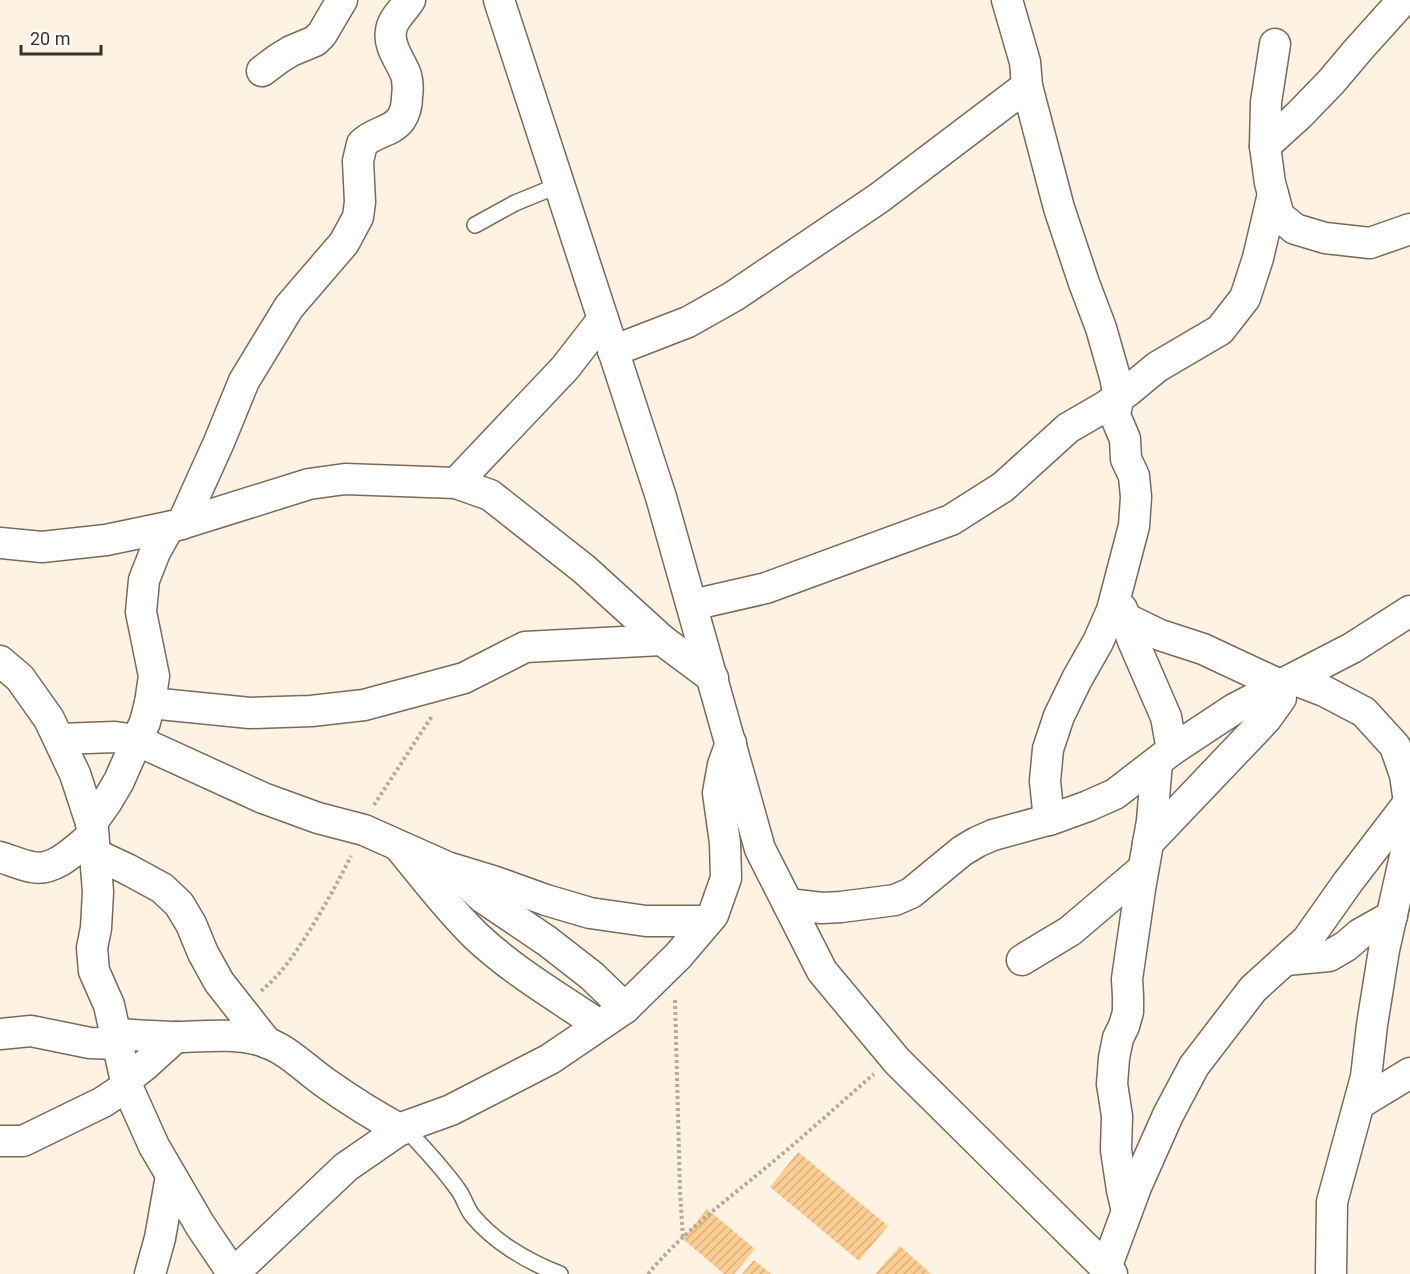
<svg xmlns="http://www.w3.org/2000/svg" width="1410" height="1274" font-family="Roboto,sans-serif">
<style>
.building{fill:url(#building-hatch)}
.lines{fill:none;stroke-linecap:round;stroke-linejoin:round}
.service-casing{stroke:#786b5b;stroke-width:18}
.minor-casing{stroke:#786b5b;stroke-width:33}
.path{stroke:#b4aa9e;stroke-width:4;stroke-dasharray:3 3;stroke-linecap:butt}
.service{stroke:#fff;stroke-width:15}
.minor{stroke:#fff;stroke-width:30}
</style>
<defs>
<pattern id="building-hatch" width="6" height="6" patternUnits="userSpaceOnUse" patternTransform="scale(1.5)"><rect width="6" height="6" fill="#fdce93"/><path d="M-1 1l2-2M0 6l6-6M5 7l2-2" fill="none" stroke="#d9b17f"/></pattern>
</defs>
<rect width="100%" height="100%" fill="#fef2e3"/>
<!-- building -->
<g class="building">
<polygon points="798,1152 888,1226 859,1261 770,1187"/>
<polygon points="707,1209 755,1249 734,1274 724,1274 683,1239"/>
<polygon points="900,1246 931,1274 875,1274"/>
<polygon points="754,1260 771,1274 742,1274"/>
</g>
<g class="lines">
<defs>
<g id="service">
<polyline points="475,225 515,203 559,185"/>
<path d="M404,1127C423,1147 443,1168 459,1191C464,1198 466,1207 472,1215C494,1242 528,1262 560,1274"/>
</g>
<g id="minor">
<polyline points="499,0 661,497 760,849 822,971 897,1061 1112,1274"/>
<polyline points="1007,0 1025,62 1027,86 1059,208 1084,283 1101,328 1115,377 1119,397 1115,413 1117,420 1125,439 1126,459 1134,476 1136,497 1134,526 1112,610 1098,642 1077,679 1059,716 1048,749 1045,781 1049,820"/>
<polyline points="1275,44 1266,102 1265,146 1270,183 1279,216 1295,229 1325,238 1370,243 1410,229"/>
<polyline points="262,71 278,59 291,51 315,41 322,34 342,0"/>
<polyline points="1265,146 1299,115 1331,82 1358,50 1403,0"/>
<polyline points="613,351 688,322 734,296 879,198 1027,86"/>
<polyline points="456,483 565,368 603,319"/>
<path d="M182,524L219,442L244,381L289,307L344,243L358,217L360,202L358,161L362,144C373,132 392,132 401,119C405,113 407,105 407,97C408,90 408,82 406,75C401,61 388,47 391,31C392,19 404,10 410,0"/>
<polyline points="0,543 42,547 106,540 178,525 309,484 345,479 456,483 490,495 584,569 662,640 713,678"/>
<polyline points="692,605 766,588 951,520 1003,487 1068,428 1106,406 1128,391 1157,367 1220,330 1245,298 1258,258 1273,194"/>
<polyline points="1122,609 1133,641 1166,717 1172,750"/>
<polyline points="1125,618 1160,635 1203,649 1280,685 1281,698 1266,719 1148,843"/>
<polyline points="0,661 20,678 49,719 75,774 93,829 98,892 96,928 92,948 94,971 109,1005 127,1086 154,1146 200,1225 233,1274"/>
<polyline points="1293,679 1324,691 1364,712 1395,746 1405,775 1409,802"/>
<polyline points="150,703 250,713 311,711 364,705 464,678 525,647 662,640"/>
<polyline points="59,739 115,737 136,740 263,798 318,818 364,830 447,867 493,881 546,900 590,913 646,921 707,921"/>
<polyline points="91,824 106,803 119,781 145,722 150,703 154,676 141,612 144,580 155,552 169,527"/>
<path d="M401,849C425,878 449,910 476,936C513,971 558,997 599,1025"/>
<polyline points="95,854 127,869 162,888 179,904 191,924 203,953 219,982 267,1043"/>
<path d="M0,857C10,860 21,865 32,867C55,872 77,848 93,835"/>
<polyline points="459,876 482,897 547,941 592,976 625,1008"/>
<polyline points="788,904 822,908 841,907 895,900 911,893 962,851 977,842 993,835 1055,818 1088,806 1115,794 1172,750 1234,709 1352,648 1410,611"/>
<polyline points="1022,960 1070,931 1143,869"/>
<polyline points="1286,960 1329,956 1346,946 1360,934 1392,916"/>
<polyline points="0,1034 31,1031 90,1043 118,1044"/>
<path d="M116,1034C137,1035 159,1037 180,1037C207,1036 237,1033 262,1041C288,1049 305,1069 327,1084C351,1101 375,1116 401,1130"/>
<polyline points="126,1080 144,1066 176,1037"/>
<polyline points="1359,1104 1410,1073"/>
<polyline points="0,1141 23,1141 103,1102 127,1086"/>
<polyline points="1127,1211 1122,1190 1116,1150 1117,1116 1112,1084 1114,1058 1118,1038 1124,1026 1128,1012 1128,996 1127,979 1140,889 1152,821 1157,762"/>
<polyline points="1106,1268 1136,1187 1168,1115 1194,1066 1253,989 1307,940 1348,882 1410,801"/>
<polyline points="150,1274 160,1238 171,1176"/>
<polyline points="233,1274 346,1167 404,1127 451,1110 550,1059 625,1008 678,956 713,915 726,878 725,843 718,793 723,765 731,743"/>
<polyline points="1331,1274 1332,1202 1366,1077 1372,1025 1384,950 1410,834"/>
</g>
</defs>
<!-- service casing -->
<use href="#service" class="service-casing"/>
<!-- minor casing -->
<use href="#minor" class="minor-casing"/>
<!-- path -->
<g class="path">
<polyline points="374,805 432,716"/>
<path d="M261,991C283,973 298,949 313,925C327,902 339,880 351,856"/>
<polyline points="675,1000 680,1191 683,1238"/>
<path d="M648,1274C681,1234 723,1203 763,1170C801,1139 837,1106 874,1074"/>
</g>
<!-- service -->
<use href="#service" class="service"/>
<!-- minor -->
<use href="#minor" class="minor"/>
</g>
<!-- scale -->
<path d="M21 45v9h80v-9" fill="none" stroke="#37312a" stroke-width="3"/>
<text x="30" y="45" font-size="18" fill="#37312a" stroke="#ffffff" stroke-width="4.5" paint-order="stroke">20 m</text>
</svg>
